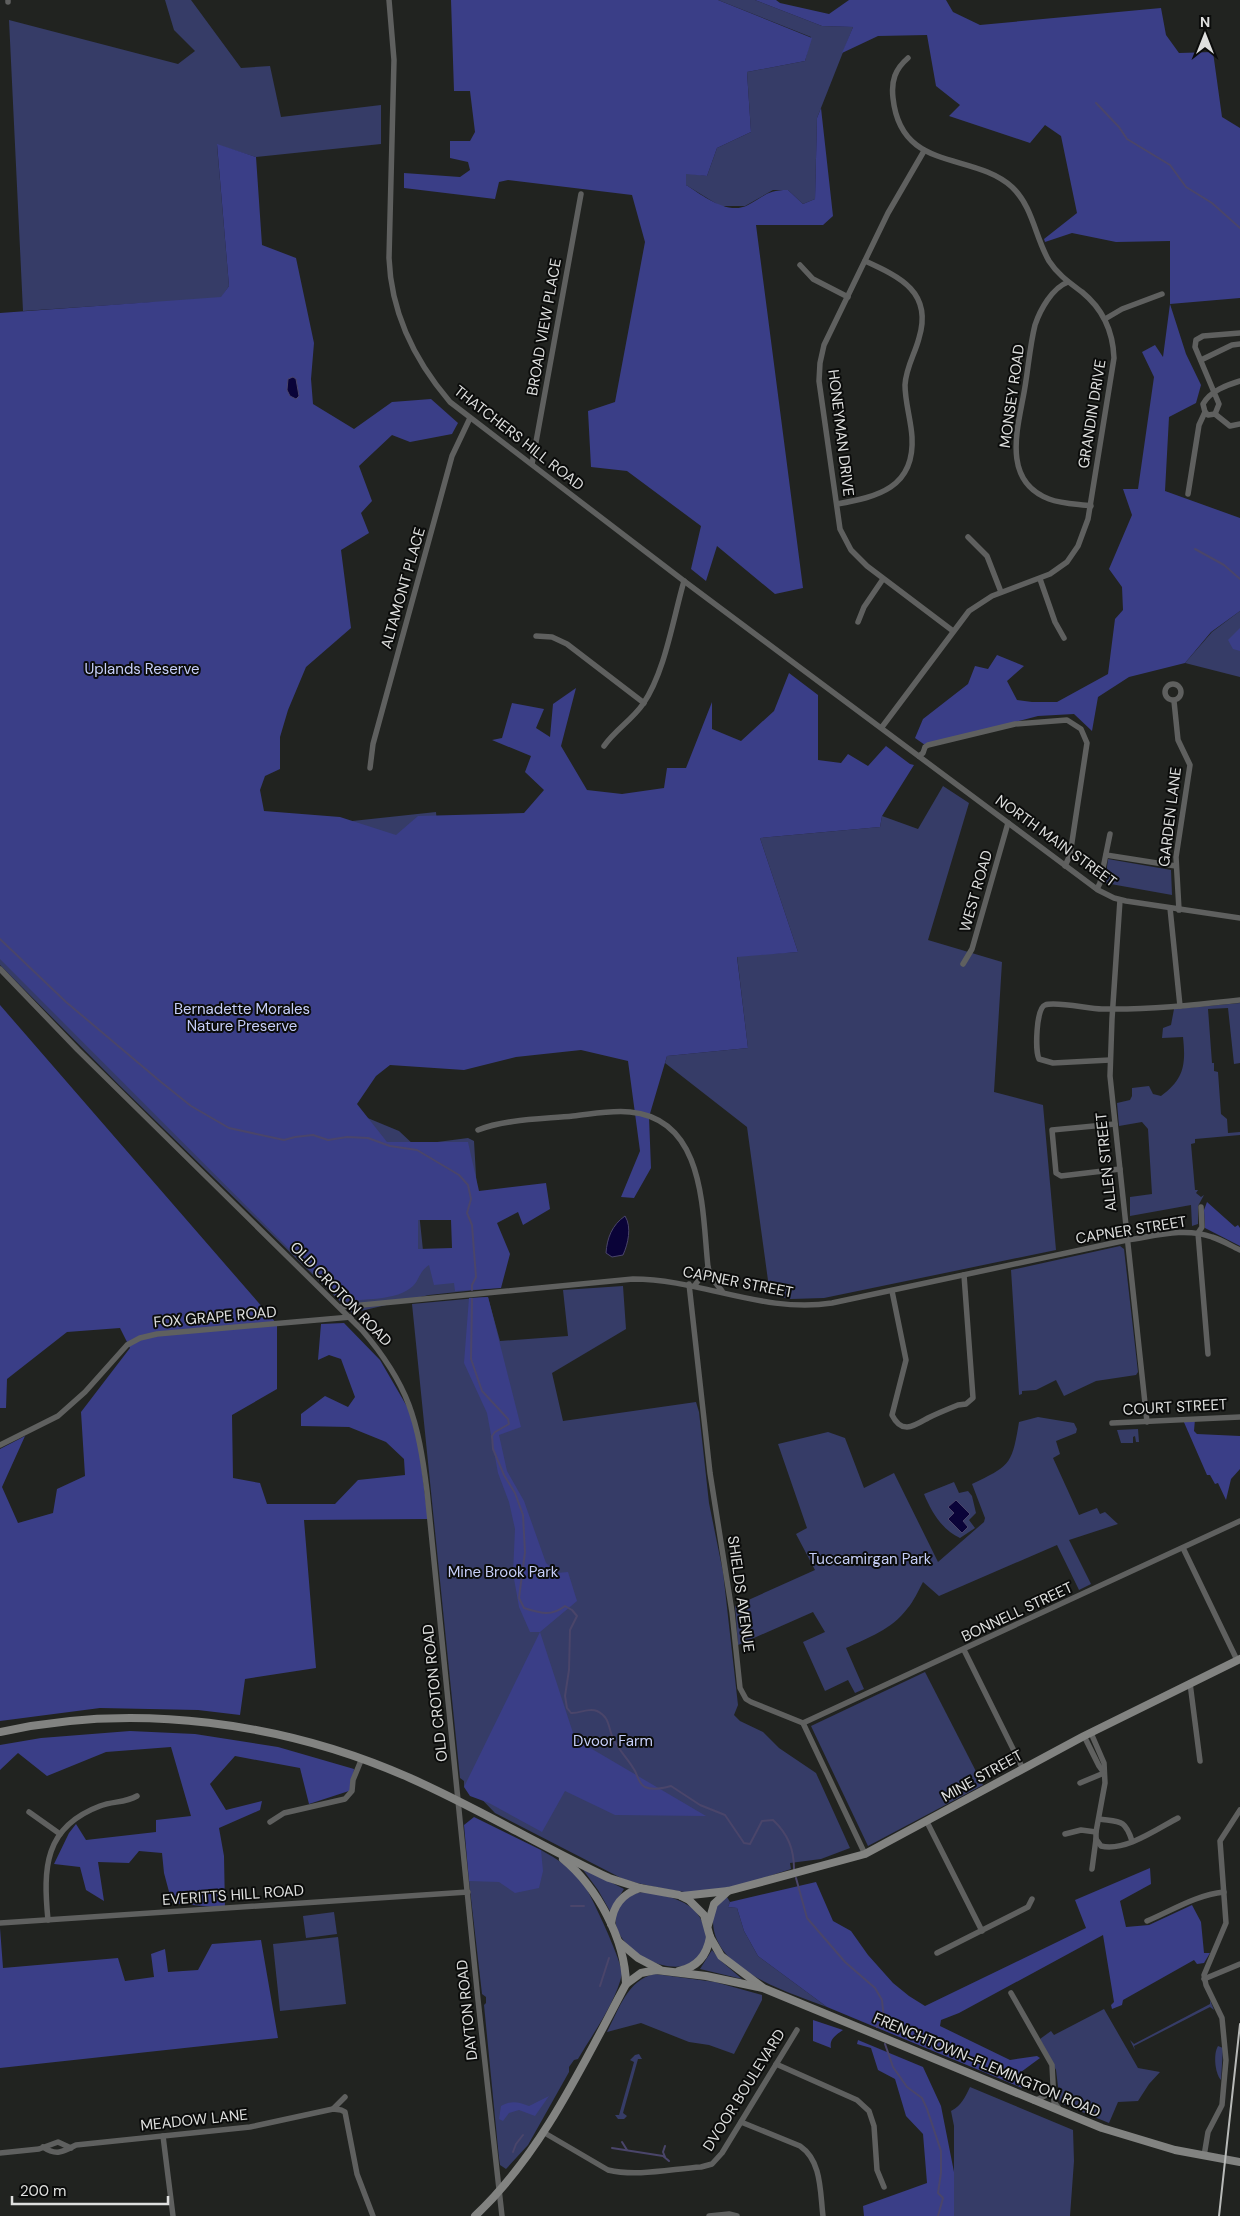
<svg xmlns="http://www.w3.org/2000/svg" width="1240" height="2216" font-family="'DM Sans',sans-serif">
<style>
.green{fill:#363c67;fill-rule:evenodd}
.forest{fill:#3a3e87;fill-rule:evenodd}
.water{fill:#0a0338;stroke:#4a456a}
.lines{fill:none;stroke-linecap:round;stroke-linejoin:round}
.stream{stroke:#4a456a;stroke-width:2}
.street{stroke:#5f605f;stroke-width:5.5}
.secondary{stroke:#828381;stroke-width:8}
.rail{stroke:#b8bab8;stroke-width:2}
.labels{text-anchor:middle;stroke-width:4;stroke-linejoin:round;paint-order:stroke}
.street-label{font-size:15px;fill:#dfe0df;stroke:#0b0c0b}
.park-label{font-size:15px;fill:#c7cff9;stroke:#0b0c0b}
</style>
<rect width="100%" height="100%" fill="#212320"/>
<!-- green -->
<g class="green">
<path d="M165,0H191L241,68L270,66L281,117L381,105V144L256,157L217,145L229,286L223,295L229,884L343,822L436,812L452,1000L341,1107L399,1131L414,1145L468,1138L474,1141L478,1210L494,1288L429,1295L352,1313L119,1085L0,965V319L157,302L23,311L9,20L178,64L195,51L174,30ZM466,1206L471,1254L424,1260L419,1212Z"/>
<polygon points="718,0 755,0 822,26 853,27 817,118 815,199 803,204 788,190 773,190 745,206 720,206 686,185 686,173 707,176 717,148 751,132 747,72 805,61 811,37"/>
<polygon points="1240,611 1240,677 1185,663 1212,632"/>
<polygon points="943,786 969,803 928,940 1002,962 994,1092 1043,1105 1056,1250 824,1298 791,1299 770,1295 747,1127 665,1063 667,1056 748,1048 737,956 798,952 760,838 880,827 882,816 918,829"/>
<polygon points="1108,859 1171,870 1172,895 1105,883"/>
<path d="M1240,1003V1063L1234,1064L1228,1008L1208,1009L1212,1063H1214V1071L1218,1072L1221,1114L1227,1119L1228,1133L1240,1132V1135L1195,1139V1143L1191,1144L1195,1190H1198L1196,1193L1201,1197L1204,1195L1198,1206V1224L1192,1226L1191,1205L1130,1216V1197L1152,1194L1148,1129L1142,1122L1119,1126L1117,1103L1130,1100L1132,1096V1088L1149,1086L1153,1094L1161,1096C1184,1079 1186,1065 1183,1037L1162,1038L1163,1028L1171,1025L1174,1009Z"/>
<polygon points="1120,1246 1124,1249 1138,1372 1136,1375 1096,1381 1064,1396 1056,1380 1036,1390 1022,1391 1022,1394 1019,1395 1011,1270"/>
<path d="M623,1286L626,1329L552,1373L563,1421L696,1402L699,1412L709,1503L723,1572L738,1705L734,1715L740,1721L763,1732L779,1748L816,1773L850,1848L821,1859L790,1863L791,1869C762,1878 725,1893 694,1893C678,1892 638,1884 623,1879L495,1813L468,1785L464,1787V1781L460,1778L412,1304L488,1297L500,1341L568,1336L563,1290Z"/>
<path d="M1038,1417L1074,1423L1077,1429L1076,1433L1056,1441L1060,1454L1053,1458L1079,1515L1097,1508L1100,1514L1105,1512L1118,1524L1069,1540L1091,1584L1079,1590L1057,1545L939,1596L923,1582C918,1591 914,1601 907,1609C892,1629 868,1638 846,1648L864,1689L855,1693L848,1680L825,1691L803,1642L825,1632L813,1612L738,1645L735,1606L815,1570L796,1534L807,1528L778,1444L828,1432L845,1438L864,1488L894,1473L938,1562L984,1522L985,1518L972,1484C1010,1466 1012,1465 1019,1422Z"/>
<polygon points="1138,1429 1139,1442 1136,1442 1135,1436 1133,1437 1133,1443 1121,1443 1117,1430"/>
<path d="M954,1482L959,1493L968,1491L972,1496L976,1513L969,1520L975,1528L960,1538C942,1530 931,1511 924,1494Z"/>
<polygon points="925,1672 983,1785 868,1846 811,1726"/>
<path d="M541,1850C557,1859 572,1868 583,1883C590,1892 624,1966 622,1974C616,2002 592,2035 578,2059L574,2060L569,2067V2072L528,2145L506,2169L500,2165L499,2158L484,2005L486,2003V1997L482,1994L469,1881Z"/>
<polygon points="581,1867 624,1889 610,1911 598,1890"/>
<path d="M645,1892C670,1897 695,1900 704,1926C707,1935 707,1944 702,1952C680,1993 591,1939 622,1903C629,1896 635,1892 645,1892Z"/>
<path d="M727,1897L730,1902L728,1907L737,1908L744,1931L758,1956L827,2007C789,1992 714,1971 713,1922C712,1911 717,1902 727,1897Z"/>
<polygon points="334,1912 337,1934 306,1938 303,1916"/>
<polygon points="338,1937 346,2004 280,2011 273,1944"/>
<polygon points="712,1950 721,1961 742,1979 700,1969"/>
<path d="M655,1974L715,1982L762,1995V2000L734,2054L709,2045L689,2042L641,2023L607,2032C619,2009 628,1979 655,1974Z"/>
<polygon points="1210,2000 1214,2010 1210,2007 1134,2046 1135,2050 1130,2040 1134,2044 1210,2004"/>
<polygon points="1104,2009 1138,2068 1160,2072 1149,2084 1138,2101 1118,2102 1109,2123 1060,2103 1056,2070 1040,2039 1051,2031 1054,2035"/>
<path d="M1218,2046L1223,2048L1221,2080C1215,2074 1213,2054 1218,2046Z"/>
<polygon points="639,2054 642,2059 638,2059 623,2113 627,2116 624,2119 618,2119 615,2115 619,2115 634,2062 630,2060 635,2055"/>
<path d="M970,2087L1073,2130L1074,2161L1070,2216H954V2126L951,2111C962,2105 965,2097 970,2087Z"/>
</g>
<!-- forest -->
<g class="forest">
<path d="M451,0H718L812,38L805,61L747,72L751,132L717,148L707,176L686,174V185C702,195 728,216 748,205C765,196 767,190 788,190L803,204L815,199L817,118L821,108L833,216L823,225H756L803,588L775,594L717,546L706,581L691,569L701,526L627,471L591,467L588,411L615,402L645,242L632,195L508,180L499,182L495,199L404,188V173L460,177L470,170L468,162L450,158V141H470L475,132L470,91H454Z"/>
<polygon points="755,0 776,0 780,3 829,14 849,0 946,0 953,12 980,25 1161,8 1166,35 1179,53 1213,52 1222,117 1240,128 1240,298 1170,304 1186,354 1201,385 1196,403 1169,417 1165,491 1240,518 1240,611 1211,632 1185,663 1129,677 1098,697 1092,731 1074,714 1038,716 925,745 915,738 923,719 968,684 975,666 988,669 997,655 1024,666 1007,681 1017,700 1032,702 1057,702 1108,674 1115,619 1123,610 1122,587 1109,569 1132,515 1123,489 1138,489 1154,377 1142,352 1155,345 1163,357 1170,304 1170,241 1116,242 1072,233 1045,242 1044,239 1077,213 1061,136 1045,125 1030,143 949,116 960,105 936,86 927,35 878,36 842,53 853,27 822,26"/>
<path d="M217,144L256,157L262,245L296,258L314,343L311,379L313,404L354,429L392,402L431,399L458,423L452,434L410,442L392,435L359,466L372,501L361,513L369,533L341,550L351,628L306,667L288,710L280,737V769L265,776L260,790L264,811L340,817L396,835L418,816L524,813L544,790L525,772L531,756L492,740L502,738L512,703L544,709L536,728L550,737L553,704L576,688L561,746L587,790L622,794L664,788L667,768H686L712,702V729L741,741L774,711L789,673L818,695V760L841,763L848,754L868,766L886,746L910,764L914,765L882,816L880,827L760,838L798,952L737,957L748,1048L667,1056L649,1117L651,1168L634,1198L621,1197L640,1151L628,1061L581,1050L516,1057L464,1070L390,1065L376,1076L357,1104L387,1142H468L479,1191L546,1183L550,1209L523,1225L518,1212L497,1223L510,1254L501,1288L455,1291L454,1283L434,1285L429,1265C418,1273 420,1279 413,1286C398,1301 361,1299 341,1301L0,959V313L221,297L229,286ZM418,1220H451L452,1248L418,1249Z"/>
<polygon points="1240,628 1240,651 1233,649 1228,640"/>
<polygon points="0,1005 277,1324 277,1389 232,1415 233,1478 260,1483 267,1504 335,1504 358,1480 405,1475 404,1459 386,1442 349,1427 301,1426 301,1414 325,1396 348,1407 355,1397 341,1359 329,1355 318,1360 321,1324 344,1323 380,1360 416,1422 428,1519 304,1520 316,1668 245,1679 240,1715 198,1710 100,1708 0,1721 0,1449 25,1436 2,1487 18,1523 53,1513 57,1489 85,1476 81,1412 130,1348 120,1328 67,1332 7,1379 6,1408 0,1408"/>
<polygon points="1207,1202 1235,1227 1238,1225 1240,1228 1240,1246 1205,1228 1204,1210"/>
<polygon points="488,1297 521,1427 499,1435 507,1471 524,1501 546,1563 557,1573 568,1572 577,1601 540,1632 575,1739 706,1816 615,1815 565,1791 542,1832 489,1803 470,1796 464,1787 540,1632 530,1632 519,1607 513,1573 515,1529 509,1502 498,1473 487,1413 464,1363 469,1298"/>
<polygon points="1195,1419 1194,1431 1197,1434 1240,1436 1240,1469 1231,1479 1226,1500 1218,1483 1215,1484 1210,1475 1207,1475 1183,1420"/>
<polygon points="130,1731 195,1734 278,1747 354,1769 352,1790 309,1804 300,1768 235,1756 210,1784 226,1810 262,1801 260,1810 219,1828 224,1856 225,1908 172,1903 164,1873 162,1853 139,1851 129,1863 98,1862 104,1901 86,1890 80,1867 54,1864 69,1833 76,1824 86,1840 156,1832 156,1820 191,1816 171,1747 106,1752 47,1776 18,1753 0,1770 0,1745 41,1738"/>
<polygon points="474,1817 541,1850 543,1871 539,1888 515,1893 499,1882 469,1881 464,1825"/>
<polygon points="1150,1868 1151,1884 1120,1901 1126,1927 1149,1925 1192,1905 1201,1922 1204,1953 1210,1953 1204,1963 1197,1964 1194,1960 1123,2000 1122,2005 1112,2009 1111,2005 1114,2002 1103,1935 959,2013 941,2020 940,2026 1010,2060 1037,2056 1040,2058 1021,2072 1022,2088 827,2007 758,1956 744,1931 737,1908 728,1907 730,1902 816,1882 833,1921 851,1931 868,1955 893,1983 909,1996 925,2006 1086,1928 1075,1900"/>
<polygon points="0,1928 3,1968 118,1958 125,1981 154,1977 151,1954 165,1949 168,1972 198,1970 212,1944 261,1940 278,2038 0,2068"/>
<path d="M813,2020L843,2030C836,2035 829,2039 831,2048L813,2041Z"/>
<polygon points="858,2040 923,2067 941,2106 954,2172 954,2216 864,2216 863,2206 927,2183 923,2134 906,2116 895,2079 878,2070 871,2048 857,2044"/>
<path d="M549,2096L535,2116L519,2110L509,2113L503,2121L499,2119L501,2106C512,2100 518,2102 529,2106Z"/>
</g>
<!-- water -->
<g class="water">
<polygon points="293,377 296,379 299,396 296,399 290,396 287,390 288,379"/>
<path d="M625,1216C632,1227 628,1244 623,1255L612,1257L606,1253C607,1238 612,1225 625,1216Z"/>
<polygon points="956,1500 970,1514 963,1521 968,1527 962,1533 948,1519 954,1513 948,1507"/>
</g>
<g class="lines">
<!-- stream -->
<g class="stream">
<polyline points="1096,103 1119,127 1127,139 1170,165 1186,187 1212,203 1240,228"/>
<polyline points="1195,549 1224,565 1240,579"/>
<polyline points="0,939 66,1002 161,1082 191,1106 229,1128 284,1140 295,1137 313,1135 328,1140 347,1137 368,1138 390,1146 417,1150 459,1175 468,1185 471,1199 467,1213 472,1225 476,1277 472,1285 472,1290"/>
<path d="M472,1299L471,1359L482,1391L508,1419L509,1424L495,1432L492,1436L493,1449L504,1475L515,1493L523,1515L525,1552L519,1598L524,1608C540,1613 551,1617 565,1606L572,1610L577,1616L570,1630L569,1670L565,1696L567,1708L571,1713C580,1714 588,1707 597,1711C609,1717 608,1725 612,1736C617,1749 628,1758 635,1771C638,1777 639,1784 645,1787C653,1791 664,1788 671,1786L700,1805L725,1815L744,1843L750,1844L762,1821L773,1820C788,1834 794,1849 794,1869"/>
<polyline points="796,1878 807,1918 845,1962 875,1988 882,2000 884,2020 877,2027"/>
<polyline points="571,1906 584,1906"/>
<polyline points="600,1986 609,1958"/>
<polyline points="885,2044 893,2067 907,2087 922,2098 927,2109 941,2151 941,2173 938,2193 943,2198 938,2216"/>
<polyline points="622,2142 627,2150"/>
<polyline points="612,2148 663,2156 669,2161"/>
<polyline points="513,2152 516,2144 523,2135"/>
<polyline points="665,2157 663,2152 665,2146"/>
</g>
<!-- street -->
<g class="street">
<polyline points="8,0 8,2"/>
<path d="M389,0L394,60L389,258C391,312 415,361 450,402L684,581L1098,890L1114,898L1126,901L1240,918"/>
<polyline points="924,151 888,213 824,345 820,363 819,381 840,529 851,550 867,566 953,631"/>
<polyline points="800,265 813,279 848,297"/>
<path d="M1068,282C1052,288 1040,310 1035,325C1029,349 1028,374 1023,398C1016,434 1004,482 1049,499C1062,504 1077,504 1091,506"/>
<polyline points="1105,319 1122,309 1162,294"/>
<path d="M1240,333L1203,336L1196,340L1195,347L1219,404L1215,414L1208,415L1205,412L1203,404C1210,391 1227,385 1240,381"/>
<polyline points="1201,360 1232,345 1240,344"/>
<polyline points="1215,414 1230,426 1240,424"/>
<polyline points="532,464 581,194"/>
<polyline points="1188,494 1199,425 1205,412"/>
<path d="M837,504C877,497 915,488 912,437C911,420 905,402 905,385C906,367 915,354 919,338C933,292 900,277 865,261"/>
<polyline points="968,537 987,556 1001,592"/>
<polyline points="1040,579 1055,622 1064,638"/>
<polyline points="858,622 864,607 883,579"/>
<polyline points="536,636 552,637 567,644 644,703"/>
<circle cx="1173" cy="692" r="8"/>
<polyline points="1174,701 1178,740 1190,765 1176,857 1179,910"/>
<path d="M882,727L969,611L992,596L1050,574L1067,562L1078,546L1088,519L1114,358C1113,331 1103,309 1082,292C1070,283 1058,275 1049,261C1035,237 1033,207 1012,187C972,151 901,173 893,98C891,81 895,69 908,58"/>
<path d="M604,746C615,730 632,720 643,704C665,672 673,619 684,581"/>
<polyline points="919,756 923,753 925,747 928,745 1015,724 1067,720 1081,729 1087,743 1070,855 1065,866"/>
<polyline points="370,768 373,744 452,456 470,418"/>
<polyline points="1106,855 1176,866"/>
<polyline points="1097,889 1100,883 1110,834"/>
<polyline points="1120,900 1112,1019 1110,1076 1147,1422"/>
<polyline points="1170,908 1180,1006"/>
<polyline points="963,964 972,949 1008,823"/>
<path d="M0,969L78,1050L362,1330C409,1385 418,1420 427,1491L478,2000L502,2216"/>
<path d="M1110,1060L1053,1063L1039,1059C1035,1051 1036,1008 1045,1005C1056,1001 1089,1009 1102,1009C1148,1010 1194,1005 1240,1000"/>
<polyline points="1115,1124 1052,1130 1056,1173 1061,1176 1120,1169"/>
<path d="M478,1130C505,1119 544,1119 573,1116C592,1114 611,1110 630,1112C706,1119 702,1212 708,1267L695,1285"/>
<polyline points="1201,1207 1202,1227 1198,1233 1208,1354"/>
<polyline points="708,1267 711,1277 722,1291"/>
<polyline points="689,1284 710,1473 732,1612 740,1688 746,1699 751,1702 803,1723 865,1854"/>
<path d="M892,1291L906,1360L892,1415C902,1435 914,1426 928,1418C938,1413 948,1409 958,1405L966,1404L973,1398L964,1275"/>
<path d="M341,1307L633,1279C700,1279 765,1314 832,1303L1127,1240C1155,1236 1185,1227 1212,1237C1222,1240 1231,1246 1240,1250"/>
<polyline points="1112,1423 1240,1417"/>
<polyline points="0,1445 58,1416 85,1392 127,1345 140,1338 157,1334 351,1317"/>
<polyline points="1183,1548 1237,1660"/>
<polyline points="964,1650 1023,1769"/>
<polyline points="1190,1683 1200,1761"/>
<polyline points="803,1723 1240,1521"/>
<path d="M1091,1733L1104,1763L1105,1783L1096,1832V1839L1101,1846C1125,1852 1157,1829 1178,1818"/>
<polyline points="1084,1736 1099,1766 1104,1773"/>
<polyline points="1080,1783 1104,1773"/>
<polyline points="29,1812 60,1834"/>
<path d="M1099,1819C1120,1822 1125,1819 1132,1841"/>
<polyline points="270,1822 284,1813 345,1799 352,1791 353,1780 362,1758"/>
<polyline points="927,1822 982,1931"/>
<polyline points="1065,1834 1081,1830 1096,1832"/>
<polyline points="1092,1869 1096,1839"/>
<path d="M48,1920C43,1868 44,1827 100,1806C113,1801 125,1803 137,1796"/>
<path d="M1147,1921C1173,1910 1196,1895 1224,1892"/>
<polyline points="0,1923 468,1892"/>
<polyline points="937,1953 1028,1907 1032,1899"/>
<polyline points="1204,1979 1240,1964"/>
<polyline points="1011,1993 1052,2065 1054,2102 1060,2110"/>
<polyline points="776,2064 857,2100 869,2111 874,2126 877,2170 884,2187"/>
<polyline points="1034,2101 1053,2092"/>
<polyline points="333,2109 345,2097"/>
<path d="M741,2122L800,2146C822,2161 820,2192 823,2216"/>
<path d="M543,2132L608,2170C637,2177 671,2169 701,2167L712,2164L722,2153L797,2030"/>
<polyline points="163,2136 173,2216"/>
<path d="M43,2147C56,2156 63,2152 76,2145L250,2127L333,2109L341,2110L345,2112L357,2174L373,2216"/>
<polyline points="0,2153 39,2149 58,2142 71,2148"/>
<polyline points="1204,2156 1208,2132 1222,2105 1226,2060 1222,2018 1206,1985 1204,1975 1226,1923 1220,1841 1240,1810"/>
<polyline points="709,2216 729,2214 737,2216"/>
</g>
<!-- secondary -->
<g class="secondary">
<path d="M0,1732C136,1702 284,1722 410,1778C478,1808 542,1847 609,1878L640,1888L679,1895L689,1900L704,1915L710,1937L721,1956L762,1987"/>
<path d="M563,1859C597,1887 625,1939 626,1984"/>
<polyline points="682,1896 728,1891 865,1854 1084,1736 1240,1659"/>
<path d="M611,1924C613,1905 622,1894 640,1888"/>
<polyline points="708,1925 714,1904 728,1891"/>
<polyline points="619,1942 638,1958 659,1969"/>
<path d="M679,1971C698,1967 707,1955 710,1937"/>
<path d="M475,2216C542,2153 583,2064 626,1984L641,1973L656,1970L706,1976L763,1988L1102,2128L1175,2150L1240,2162"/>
</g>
<!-- rail -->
<polyline class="rail" points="1219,2216 1240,2024"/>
</g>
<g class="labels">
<!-- street labels -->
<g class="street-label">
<text transform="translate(544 327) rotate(-80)" y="5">BROAD VIEW PLACE</text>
<text transform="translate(1012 396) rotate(-82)" y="5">MONSEY ROAD</text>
<text transform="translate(1092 414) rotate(-81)" y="5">GRANDIN DRIVE</text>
<text transform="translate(841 433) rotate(83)" y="5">HONEYMAN DRIVE</text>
<text transform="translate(519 438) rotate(38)" y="5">THATCHERS HILL ROAD</text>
<text transform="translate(403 588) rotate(-74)" y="5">ALTAMONT PLACE</text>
<text transform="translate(1170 817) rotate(-83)" y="5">GARDEN LANE</text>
<text transform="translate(1056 841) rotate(36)" y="5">NORTH MAIN STREET</text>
<text transform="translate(976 891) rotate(-74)" y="5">WEST ROAD</text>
<text transform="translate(1106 1162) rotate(-96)" y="5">ALLEN STREET</text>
<text transform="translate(1131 1230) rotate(-9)" y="5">CAPNER STREET</text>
<text transform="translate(738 1282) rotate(11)" y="5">CAPNER STREET</text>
<text transform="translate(341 1294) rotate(46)" y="5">OLD CROTON ROAD</text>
<text transform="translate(215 1317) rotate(-5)" y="5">FOX GRAPE ROAD</text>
<text transform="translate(1175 1407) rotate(-3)" y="5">COURT STREET</text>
<text transform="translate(741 1594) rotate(82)" y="5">SHIELDS AVENUE</text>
<text transform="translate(1017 1612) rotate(-25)" y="5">BONNELL STREET</text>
<text transform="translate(435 1693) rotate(-96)" y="5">OLD CROTON ROAD</text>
<text transform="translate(982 1776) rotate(-29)" y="5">MINE STREET</text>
<text transform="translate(233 1895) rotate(-4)" y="5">EVERITTS HILL ROAD</text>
<text transform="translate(467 2010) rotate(-96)" y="5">DAYTON ROAD</text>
<text transform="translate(987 2065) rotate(23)" y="5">FRENCHTOWN-FLEMINGTON ROAD</text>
<text transform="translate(744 2090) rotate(-58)" y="5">DVOOR BOULEVARD</text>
<text transform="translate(194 2120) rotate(-6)" y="5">MEADOW LANE</text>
</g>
<!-- park labels -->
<g class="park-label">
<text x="142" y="674">Uplands Reserve</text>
<text x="242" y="1014">Bernadette Morales<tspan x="242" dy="17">Nature Preserve</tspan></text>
<text x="870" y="1564">Tuccamirgan Park</text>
<text x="503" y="1577">Mine Brook Park</text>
<text x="613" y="1746">Dvoor Farm</text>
</g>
</g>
<!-- north arrow -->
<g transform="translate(1205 35)" stroke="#0b0c0b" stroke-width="4" paint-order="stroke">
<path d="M0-4L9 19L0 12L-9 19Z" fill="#dfe0df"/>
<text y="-8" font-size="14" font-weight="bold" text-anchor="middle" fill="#dfe0df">N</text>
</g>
<!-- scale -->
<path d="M12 2196v8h156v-8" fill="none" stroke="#dfe0df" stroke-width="2.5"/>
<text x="20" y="2196" font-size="15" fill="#dfe0df" stroke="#0b0c0b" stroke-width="4" paint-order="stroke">200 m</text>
</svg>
